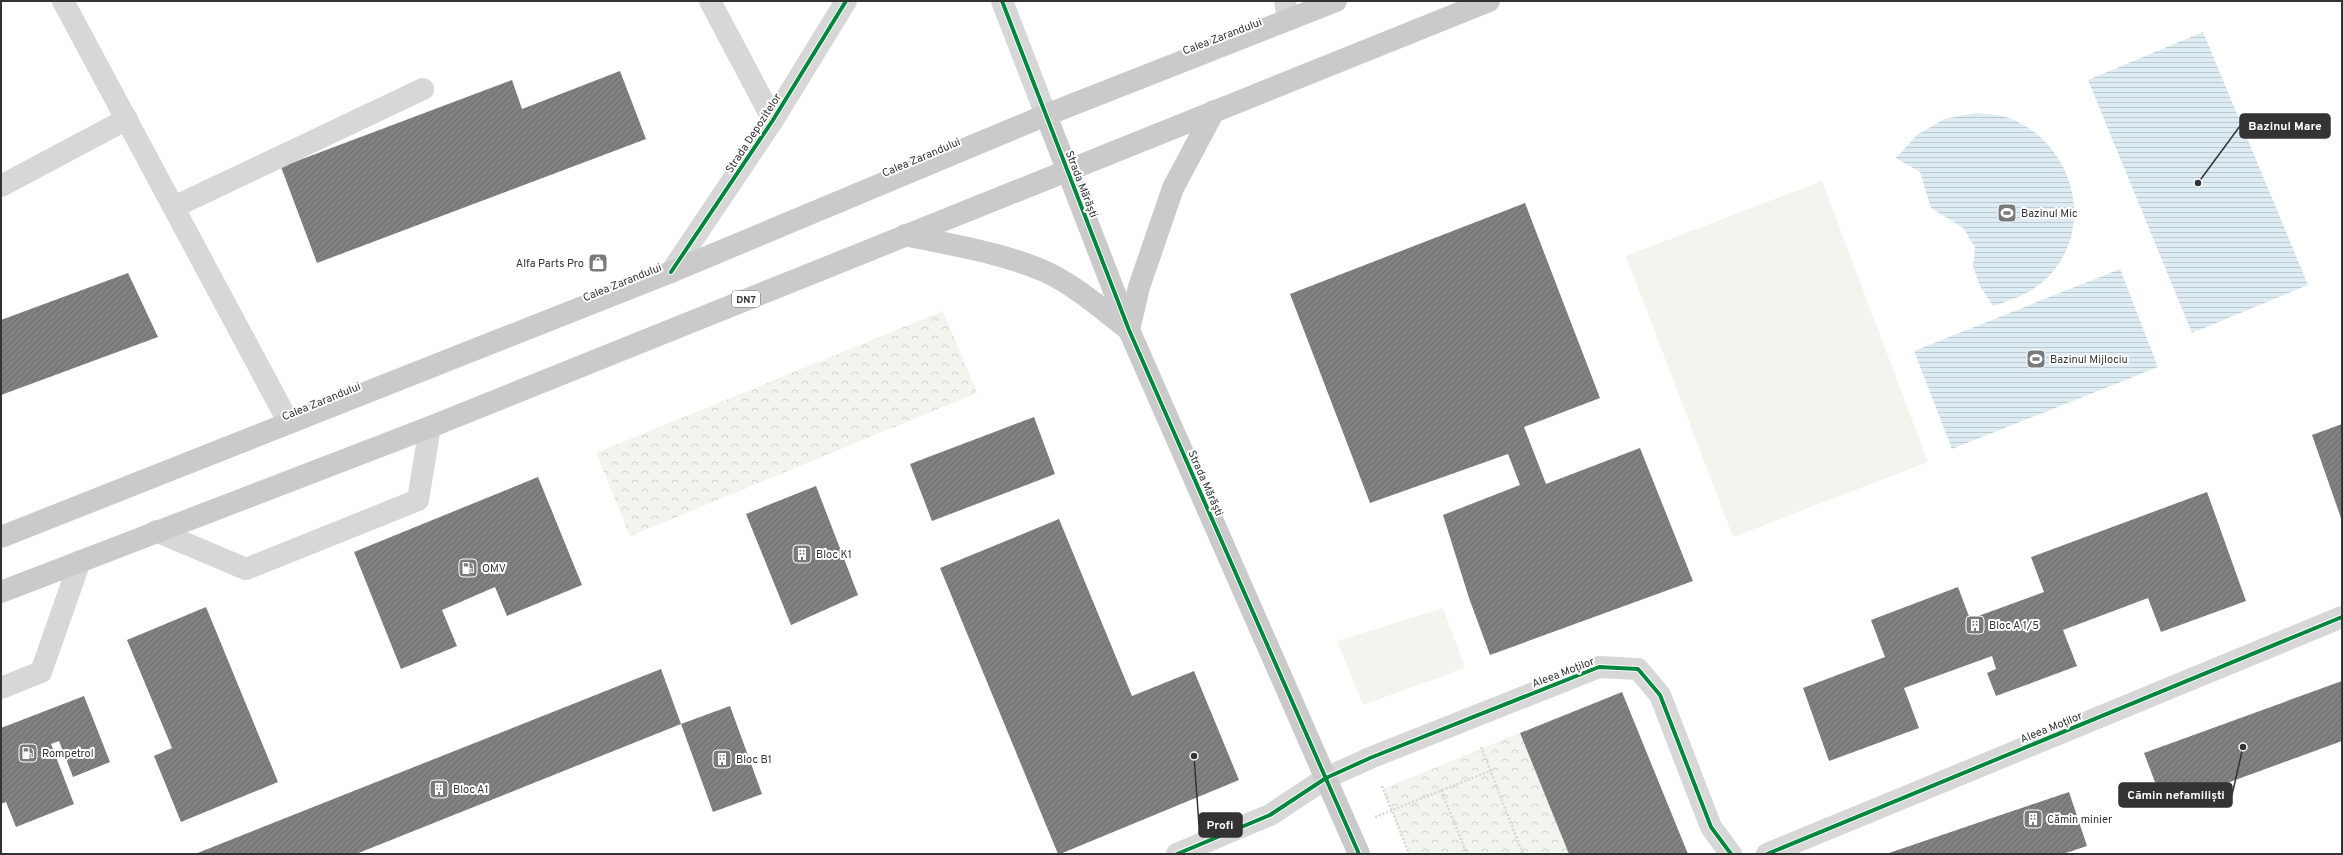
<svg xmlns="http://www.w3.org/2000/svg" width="2343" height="855" font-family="Overpass,sans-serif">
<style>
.grass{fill:#f1f5ed}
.park{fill:url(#park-crowns)}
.water{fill:url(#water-rules)}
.building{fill:url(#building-hatch)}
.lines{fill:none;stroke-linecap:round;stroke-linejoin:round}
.path{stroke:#d6d6d6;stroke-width:2.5;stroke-dasharray:2 2;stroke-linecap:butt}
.minor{stroke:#d7d7d7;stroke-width:22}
.major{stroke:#cacaca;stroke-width:22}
.cycleway-casing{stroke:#fff;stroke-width:6}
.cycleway{stroke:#00873e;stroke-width:4}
.labels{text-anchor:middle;stroke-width:4;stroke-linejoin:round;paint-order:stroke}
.shield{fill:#fff;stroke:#707070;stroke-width:1}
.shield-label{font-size:10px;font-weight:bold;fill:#333}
.street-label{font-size:11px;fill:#333;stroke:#fff}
.poi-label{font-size:11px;fill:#333;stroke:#fff;text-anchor:start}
.leader{fill:none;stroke:#333;stroke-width:1.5}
.callout-dot{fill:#333;stroke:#fff;stroke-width:1.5}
.callout{fill:#333;stroke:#333;stroke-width:1.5}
.callout-label{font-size:12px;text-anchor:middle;font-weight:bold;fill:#fff}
</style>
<defs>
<pattern id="park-crowns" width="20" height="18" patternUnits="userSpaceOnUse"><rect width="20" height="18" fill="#f1f5ed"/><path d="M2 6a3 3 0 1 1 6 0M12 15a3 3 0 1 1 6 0" fill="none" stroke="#cfd2cc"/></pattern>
<pattern id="water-rules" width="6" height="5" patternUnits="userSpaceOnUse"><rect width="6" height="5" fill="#ddebf3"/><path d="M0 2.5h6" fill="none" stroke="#becad1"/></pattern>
<pattern id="building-hatch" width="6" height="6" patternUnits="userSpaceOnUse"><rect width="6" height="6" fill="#818181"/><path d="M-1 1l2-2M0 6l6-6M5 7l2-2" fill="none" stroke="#6a6a6a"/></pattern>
</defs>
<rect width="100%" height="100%" fill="#fff"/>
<!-- grass -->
<g class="grass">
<polygon points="1822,181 1928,462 1733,537 1626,256"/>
<polygon points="1443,608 1465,668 1363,705 1337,641"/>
</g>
<!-- park -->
<g class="park">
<polygon points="943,311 977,393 630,536 596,453"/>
<polygon points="1520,733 1569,854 1409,854 1383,789"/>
</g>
<!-- water -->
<g class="water">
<polygon points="2203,32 2308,285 2192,333 2088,80"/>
<path d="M1976,113C1986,114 1999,114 2009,118C2072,142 2097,225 2049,276C2034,292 2014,299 1993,306L1980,286L1973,266L1975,247L1963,228L1931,208L1920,172L1896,158L1917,135L1944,119Z"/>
<polygon points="2120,269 2158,367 1952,449 1914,351"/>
</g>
<!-- building -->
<g class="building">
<polygon points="620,71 646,139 317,263 281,167 512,80 522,109"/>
<polygon points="1525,203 1600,398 1524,427 1546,484 1640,448 1693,581 1490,655 1469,598 1443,515 1520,485 1508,454 1370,503 1290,294"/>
<polygon points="128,273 158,337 1,395 1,320"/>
<polygon points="1034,417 1055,474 932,521 910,464"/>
<polygon points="2342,424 2342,521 2312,435"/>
<polygon points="538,477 582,585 507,616 495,587 442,610 457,646 401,669 354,552"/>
<polygon points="816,486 858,595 791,625 746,514"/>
<polygon points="2207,492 2246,601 2161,632 2148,598 2063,630 2077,666 1996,696 1987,673 1996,669 1992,656 1904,688 1919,728 1829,761 1803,688 1885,657 1871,620 1958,587 1970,619 2044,592 2031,557"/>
<polygon points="1059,519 1132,696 1194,671 1239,780 1060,854 1058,854 940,568"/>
<polygon points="206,607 278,782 181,822 154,756 172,748 127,640"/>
<polygon points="661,669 681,724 356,854 195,854"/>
<polygon points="2342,681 2342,741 2164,806 2144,753"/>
<polygon points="1622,692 1688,854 1569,854 1520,733"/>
<polygon points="84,696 110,762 73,777 59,741 51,744 74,804 16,827 6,802 1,804 1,728"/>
<polygon points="730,706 762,794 713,812 681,724"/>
<polygon points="2069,792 2087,846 2063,854 1886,854"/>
</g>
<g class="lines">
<!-- path -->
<g class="path">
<polyline points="1481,747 1523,854"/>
<polyline points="1382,786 1409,854"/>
<polyline points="1441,790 1467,854"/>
<polyline points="1375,817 1490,771"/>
</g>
<!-- minor -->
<g class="minor">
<polyline points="63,1 289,423"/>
<polyline points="710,1 773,120"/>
<polyline points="1002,1 1046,115"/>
<polyline points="1285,1 1288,20"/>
<polyline points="1,186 127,119"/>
<polyline points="174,207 423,89"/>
<polyline points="671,272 773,120 846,1"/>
<polyline points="156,531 246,569 418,500 430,427"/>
<polyline points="1,688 41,672 80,561"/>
<polyline points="1177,854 1270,815 1326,778 1370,758 1599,667 1638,669 1660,695 1711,827 1731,854"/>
<polyline points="1767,854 2342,617"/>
</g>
<!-- major -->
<g class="major">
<polyline points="1046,115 1129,330 1359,854"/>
<path d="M905,235C951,245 1000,252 1044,271C1075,285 1102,309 1129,330L1139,287L1173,188L1214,111"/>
<polyline points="1,537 671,272 1046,115 1336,1"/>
<polyline points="1,592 430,427 1489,1"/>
</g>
<defs>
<g id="cycleway">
<polyline points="1002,1 1129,330 1359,854"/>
<polyline points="671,272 773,120 846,1"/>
<polyline points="1177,854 1270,815 1326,778 1370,758 1599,667 1638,669 1660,695 1711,827 1731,854"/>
<polyline points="1767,854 2342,617"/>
</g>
</defs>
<!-- cycleway casing -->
<use href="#cycleway" class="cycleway-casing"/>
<!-- cycleway -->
<use href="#cycleway" class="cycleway"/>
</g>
<!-- icons -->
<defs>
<symbol id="stadium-square" viewBox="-11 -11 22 22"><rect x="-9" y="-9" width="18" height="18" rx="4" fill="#7a7a7a" stroke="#fff"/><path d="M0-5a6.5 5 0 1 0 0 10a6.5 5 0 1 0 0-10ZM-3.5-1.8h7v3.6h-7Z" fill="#fff"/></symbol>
<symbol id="shop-square" viewBox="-11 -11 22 22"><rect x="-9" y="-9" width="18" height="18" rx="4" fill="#7a7a7a" stroke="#fff"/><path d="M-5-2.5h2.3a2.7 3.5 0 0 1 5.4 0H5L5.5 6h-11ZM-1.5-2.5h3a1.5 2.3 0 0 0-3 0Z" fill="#fff"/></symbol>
<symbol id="building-square" viewBox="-11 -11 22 22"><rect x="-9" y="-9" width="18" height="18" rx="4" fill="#7a7a7a" stroke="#fff"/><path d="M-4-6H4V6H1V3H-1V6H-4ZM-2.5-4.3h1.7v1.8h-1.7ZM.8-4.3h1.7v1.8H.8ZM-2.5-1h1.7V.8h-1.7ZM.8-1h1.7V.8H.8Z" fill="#fff"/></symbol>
<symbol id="fuel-square" viewBox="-11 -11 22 22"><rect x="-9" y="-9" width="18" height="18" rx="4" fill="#7a7a7a" stroke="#fff"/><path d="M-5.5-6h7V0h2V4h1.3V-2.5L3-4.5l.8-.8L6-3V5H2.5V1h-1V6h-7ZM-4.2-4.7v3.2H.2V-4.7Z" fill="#fff"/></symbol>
</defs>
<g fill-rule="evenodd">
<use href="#stadium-square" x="1996" y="202" width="22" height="22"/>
<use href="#shop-square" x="587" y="252" width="22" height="22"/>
<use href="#stadium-square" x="2025" y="348" width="22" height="22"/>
<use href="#building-square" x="791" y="543" width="22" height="22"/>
<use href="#fuel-square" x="457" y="557" width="22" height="22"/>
<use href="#building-square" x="1964" y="614" width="22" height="22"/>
<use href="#fuel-square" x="17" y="742" width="22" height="22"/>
<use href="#building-square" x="711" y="748" width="22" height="22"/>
<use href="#building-square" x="428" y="778" width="22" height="22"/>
<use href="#building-square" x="2022" y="808" width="22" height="22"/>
</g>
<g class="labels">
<!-- shield labels -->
<rect class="shield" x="732" y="291" width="28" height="16" rx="3"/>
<g class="shield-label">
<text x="746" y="303">DN7</text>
</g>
<!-- street labels -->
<g class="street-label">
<text transform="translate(1222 36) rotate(-21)" y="4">Calea Zarandului</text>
<text transform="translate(753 133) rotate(-57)" y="4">Strada Depozitelor</text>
<text transform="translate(921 157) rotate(-23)" y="4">Calea Zarandului</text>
<text transform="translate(1082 184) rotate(69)" y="4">Strada Mărăști</text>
<text transform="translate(622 282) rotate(-22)" y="4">Calea Zarandului</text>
<text transform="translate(321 401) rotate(-22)" y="4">Calea Zarandului</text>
<text transform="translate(1206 483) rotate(66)" y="4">Strada Mărăști</text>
<text transform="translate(1563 672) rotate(-21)" y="4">Aleea Moților</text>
<text transform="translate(2051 727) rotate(-22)" y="4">Aleea Moților</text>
</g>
<!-- poi labels -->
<g class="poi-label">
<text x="2021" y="217">Bazinul Mic</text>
<text x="584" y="267" text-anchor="end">Alfa Parts Pro</text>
<text x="2050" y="363">Bazinul Mijlociu</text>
<text x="816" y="558">Bloc K1</text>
<text x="482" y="572">OMV</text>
<text x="1989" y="629">Bloc A 1/5</text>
<text x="42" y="757">Rompetrol</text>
<text x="736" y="763">Bloc B1</text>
<text x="453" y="793">Bloc A1</text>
<text x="2047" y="823">Cămin minier</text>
</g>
</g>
<!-- callouts -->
<path class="leader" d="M2198 183L2240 126M2243 747L2232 795M1194 756L1199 825"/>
<g class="callout-dot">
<circle cx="2198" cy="183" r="4"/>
<circle cx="2243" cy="747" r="4"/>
<circle cx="1194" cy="756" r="4"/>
</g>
<g class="callout">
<rect x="2240" y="114" width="90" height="24" rx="4"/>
<rect x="2119" y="783" width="113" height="24" rx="4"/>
<rect x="1199" y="813" width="43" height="24" rx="4"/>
</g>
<g class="callout-label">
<text x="2285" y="130">Bazinul Mare</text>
<text x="2176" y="799">Cămin nefamiliști</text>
<text x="1220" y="829">Profi</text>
</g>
<!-- border -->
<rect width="2343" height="855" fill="none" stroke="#333333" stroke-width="4"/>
</svg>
